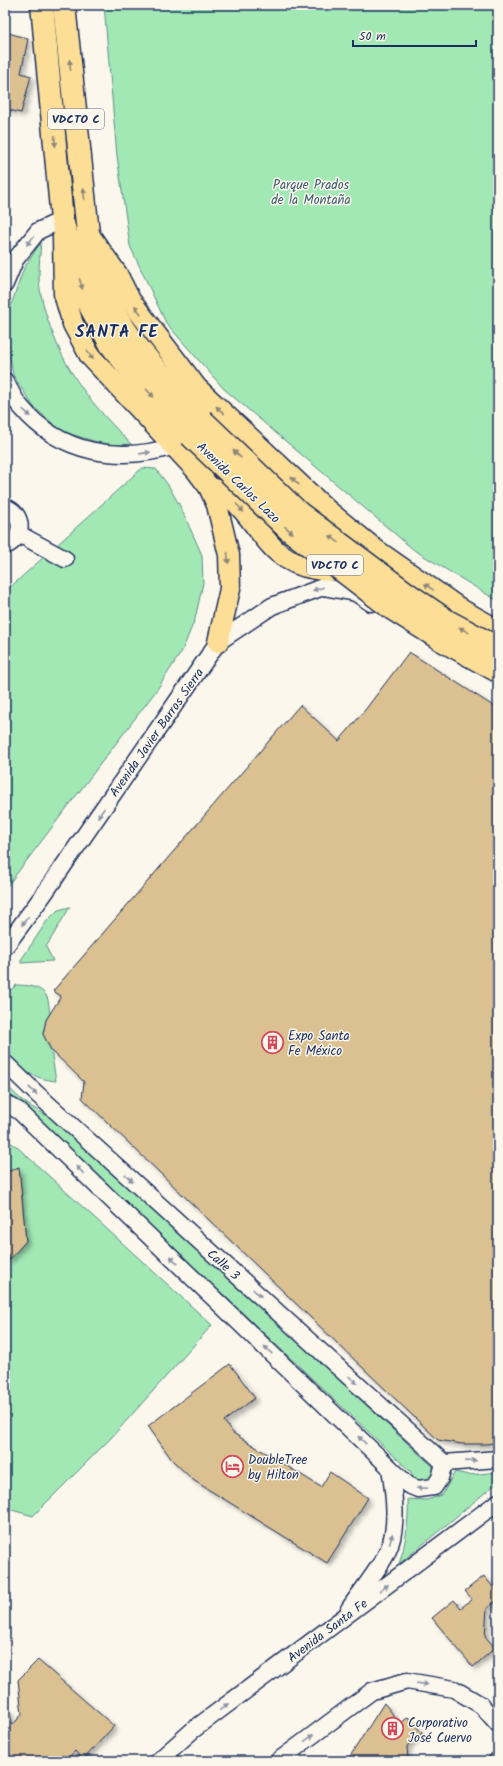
<svg xmlns="http://www.w3.org/2000/svg" width="503" height="1766" font-family="Kalam,sans-serif">
<style>
.green{fill:#a2e8b5;stroke:#5e8c8a}
.building{fill:#dbc191;stroke:#1b2f5e;filter:url(#shadow)}
.lines{fill:none;stroke-linecap:round;stroke-linejoin:round}
.minor-casing{stroke:#1b2f5e;stroke-width:19}
.major-casing{stroke:#1b2f5e;stroke-width:23}
.highway-casing{stroke:#1b2f5e;stroke-width:25}
.minor{stroke:#fbf7ec;stroke-width:16}
.major{stroke:#fdde96;stroke-width:20}
.highway{stroke:#fdde96;stroke-width:22}
.highway-bridge-casing{stroke:#1b2f5e;stroke-width:25;stroke-linecap:butt}
.highway-bridge{stroke:#fdde96;stroke-width:22}
.oneway{fill:#8c867a}
.oneway2{fill:#8b93a5}
.labels{text-anchor:middle;stroke-width:3;stroke-linejoin:round;paint-order:stroke}
.shield{fill:#fbf7ec;stroke:#5e6b89;stroke-width:1}
.shield-label{font-size:12px;font-weight:bold;fill:#1b2f5e}
.park-label{font-size:13px;fill:#3d5d74;stroke:#fbf7ec}
.street-label{font-size:13px;fill:#1b2f5e;stroke:#fbf7ec}
.poi-label{font-size:13px;fill:#1b2f5e;stroke:#fbf7ec;text-anchor:start}
.district-label{font-size:17px;font-weight:bold;letter-spacing:1px;fill:#1b2f5e;stroke:#fbf7ec}
</style>
<defs>
<filter id="shadow"><feDropShadow dx="3.5" dy="3.5" stdDeviation="2" flood-color="#0004"/></filter>
</defs>
<rect width="100%" height="100%" fill="#fbf7ec"/>
<filter id="ink" filterUnits="userSpaceOnUse"><feTurbulence type="fractalNoise" baseFrequency=".025" numOctaves="2"/><feDisplacementMap in="SourceGraphic" scale="8" xChannelSelector="R" yChannelSelector="G"/><feConvolveMatrix kernelMatrix="1 2 1 2 8 2 1 2 1" color-interpolation-filters="sRGB"/></filter>
<g filter="url(#ink)">
<!-- green -->
<g class="green">
<polygon points="104,5 498,5 498,601 414,550 224,389 166,323 130,246 117,156"/>
<path d="M41,242C40,253 39,264 39,276C39,289 43,305 47,317C65,374 92,404 132,445L103,444L61,431L33,406L13,375L8,344L9,311L24,268Z"/>
<polygon points="142,468 156,469 168,485 180,506 202,555 203,583 195,619 182,651 156,691 5,889 5,592"/>
<polygon points="70,907 46,947 53,961 21,963 21,960 47,921 58,910"/>
<path d="M16,985C26,985 42,986 47,997C49,1002 49,1009 50,1013L46,1020L43,1034L51,1050L56,1081C36,1079 10,1068 5,1046C3,1035 5,1008 5,996Z"/>
<path d="M5,1082C18,1102 43,1114 64,1124L420,1455C428,1462 437,1467 436,1479L417,1485L411,1472L37,1119L5,1096Z"/>
<polygon points="5,1139 16,1146 212,1325 111,1438 33,1516 5,1508 5,1256 10,1259 26,1241 19,1167 5,1173"/>
<path d="M455,1472L469,1475L498,1472V1482L399,1564C406,1543 409,1521 408,1499L427,1500L442,1495Z"/>
</g>
<!-- building -->
<g class="building">
<polygon points="9,33 28,39 21,73 31,76 21,113 5,109 5,43"/>
<polygon points="409,652 498,709 498,1442 487,1444 462,1444 438,1440 82,1098 84,1082 51,1050 43,1034 46,1020 61,996 53,991 300,705 339,741 365,710"/>
<polygon points="19,1167 26,1241 9,1260 5,1256 5,1173"/>
<polygon points="230,1364 255,1398 224,1421 233,1433 321,1487 330,1472 368,1498 327,1563 193,1480 172,1460 148,1426"/>
<polygon points="484,1576 498,1593 498,1600 487,1608 485,1636 495,1648 473,1667 432,1618 454,1600 461,1608 472,1599 465,1591"/>
<polygon points="38,1660 114,1726 83,1760 75,1751 65,1761 5,1761 5,1710 8,1708 13,1725 22,1714 18,1680"/>
<polygon points="384,1703 392,1713 398,1726 408,1717 422,1733 407,1746 408,1761 347,1761"/>
</g>
<g class="lines">
<defs>
<g id="minor">
<polyline points="5,284 15,260 38,231 62,220"/>
<path d="M5,381C10,389 14,400 21,407C60,454 119,463 175,446"/>
<path d="M5,507C25,514 24,539 5,546"/>
<polyline points="19,534 65,559"/>
<polyline points="5,947 44,894 218,642 272,606 323,587 356,593 371,603"/>
<polyline points="5,1063 37,1094 444,1463"/>
<polyline points="5,1103 19,1111 408,1485 418,1489 434,1487 440,1478 444,1463"/>
<polyline points="444,1463 498,1459"/>
<path d="M349,1609C361,1591 377,1572 387,1553C399,1528 394,1494 390,1468"/>
<polyline points="158,1761 193,1730 498,1502"/>
<polyline points="278,1761 372,1691 407,1681 454,1689 481,1705 498,1724"/>
<polyline points="497,1761 498,1760"/>
</g>
<g id="major">
<polyline points="88,233 117,274 130,300 197,388 327,510 376,550 462,610 498,630"/>
<polyline points="63,236 64,294 73,324 90,356 196,470 209,487 217,505 229,555 230,589 218,642"/>
<path d="M209,487C216,490 225,492 231,498C262,525 267,561 315,569C329,572 339,571 351,566"/>
</g>
<g id="highway">
<polyline points="42,5 62,220 83,293 111,345 141,383 190,435"/>
<path d="M64,5L88,233C91,251 94,269 101,286C123,339 165,378 202,420"/>
</g>
</defs>
<!-- minor casing -->
<use href="#minor" class="minor-casing"/>
<!-- major casing -->
<use href="#major" class="major-casing"/>
<!-- highway casing -->
<use href="#highway" class="highway-casing"/>
<!-- minor -->
<use href="#minor" class="minor"/>
<!-- major -->
<use href="#major" class="major"/>
<!-- highway -->
<use href="#highway" class="highway"/>
<defs>
<g id="highway-bridge">
<polyline points="202,420 299,513 405,592 449,622 498,648"/>
<polyline points="190,435 288,529 391,608 440,639 498,671"/>
</g>
</defs>
<!-- highway-bridge casing -->
<use href="#highway-bridge" class="highway-bridge-casing"/>
<!-- highway-bridge -->
<use href="#highway-bridge" class="highway-bridge"/>
</g>
<!-- one-way arrows -->
<defs><path id="oneway-solid" d="M-6-.8H1V-3.2L6.5 0L1 3.2V.8H-6Z"/></defs>
<g class="oneway">
<use href="#oneway-solid" transform="translate(70 65) rotate(-96)"/>
<use href="#oneway-solid" transform="translate(55 141) rotate(85)"/>
<use href="#oneway-solid" transform="translate(84 194) rotate(-96)"/>
<use href="#oneway-solid" transform="translate(81 284) rotate(74)"/>
<use href="#oneway-solid" transform="translate(138 310) rotate(-127)"/>
<use href="#oneway-solid" transform="translate(90 355) rotate(55)"/>
<use href="#oneway-solid" transform="translate(150 393) rotate(46)"/>
<use href="#oneway-solid" transform="translate(220 410) rotate(-137)"/>
<use href="#oneway-solid" transform="translate(237 454) rotate(-136)"/>
<use href="#oneway-solid" transform="translate(295 481) rotate(-137)"/>
<use href="#oneway-solid" transform="translate(240 508) rotate(49)"/>
<use href="#oneway-solid" transform="translate(289 530) rotate(40)"/>
<use href="#oneway-solid" transform="translate(334 539) rotate(-143)"/>
<use href="#oneway-solid" transform="translate(228 558) rotate(85)"/>
<use href="#oneway-solid" transform="translate(429 587) rotate(-145)"/>
<use href="#oneway-solid" transform="translate(464 630) rotate(-151)"/>
</g>
<g class="oneway2">
<use href="#oneway-solid" transform="translate(30 241) rotate(129)"/>
<use href="#oneway-solid" transform="translate(27 413) rotate(42)"/>
<use href="#oneway-solid" transform="translate(145 453) rotate(-8)"/>
<use href="#oneway-solid" transform="translate(318 589) rotate(164)"/>
<use href="#oneway-solid" transform="translate(101 813) rotate(125)"/>
<use href="#oneway-solid" transform="translate(25 921) rotate(127)"/>
<use href="#oneway-solid" transform="translate(33 1091) rotate(44)"/>
<use href="#oneway-solid" transform="translate(80 1170) rotate(-136)"/>
<use href="#oneway-solid" transform="translate(129 1178) rotate(42)"/>
<use href="#oneway-solid" transform="translate(174 1260) rotate(-136)"/>
<use href="#oneway-solid" transform="translate(257 1293) rotate(42)"/>
<use href="#oneway-solid" transform="translate(268 1350) rotate(-136)"/>
<use href="#oneway-solid" transform="translate(353 1380) rotate(42)"/>
<use href="#oneway-solid" transform="translate(362 1440) rotate(-136)"/>
<use href="#oneway-solid" transform="translate(471 1461) rotate(-4)"/>
<use href="#oneway-solid" transform="translate(422 1488) rotate(-179)"/>
<use href="#oneway-solid" transform="translate(391 1539) rotate(-75)"/>
<use href="#oneway-solid" transform="translate(384 1588) rotate(-37)"/>
<use href="#oneway-solid" transform="translate(422 1684) rotate(9)"/>
<use href="#oneway-solid" transform="translate(224 1707) rotate(-37)"/>
<use href="#oneway-solid" transform="translate(309 1738) rotate(-37)"/>
</g>
</g>
<!-- icons -->
<defs>
<symbol id="building-ring" viewBox="-11 -11 22 22"><circle r="9.5" fill="#fbf7ec" stroke="#d1495b" stroke-width="1.5"/><path d="M-4-6H4V6H1V3H-1V6H-4ZM-2.5-4.3h1.7v1.8h-1.7ZM.8-4.3h1.7v1.8H.8ZM-2.5-1h1.7V.8h-1.7ZM.8-1h1.7V.8H.8Z" fill="#d1495b"/></symbol>
<symbol id="hotel-ring" viewBox="-11 -11 22 22"><circle r="9.5" fill="#fbf7ec" stroke="#d1495b" stroke-width="1.5"/><path d="M-6-4.5h1.5V1H6V5H4.5V3h-9V5H-6ZM-4 0a1.8 1.8 0 1 1 3.6 0ZM.5 0V-2.5h3Q6-2.5 6 0Z" fill="#d1495b"/></symbol>
</defs>
<g fill-rule="evenodd">
<use href="#building-ring" x="260" y="1030" width="25" height="25"/>
<use href="#hotel-ring" x="220" y="1454" width="25" height="25"/>
<use href="#building-ring" x="380" y="1716" width="25" height="25"/>
</g>
<g class="labels">
<!-- shield labels -->
<g class="shield">
<rect x="48" y="109" width="56" height="20" rx="3"/>
<rect x="307" y="555" width="56" height="20" rx="3"/>
</g>
<g class="shield-label">
<text x="76" y="123">VDCTO C</text>
<text x="335" y="569">VDCTO C</text>
</g>
<!-- park labels -->
<g class="park-label">
<text x="311" y="189">Parque Prados<tspan x="311" dy="15">de la Montaña</tspan></text>
</g>
<!-- street labels -->
<g class="street-label">
<text transform="translate(239 482) rotate(44)" y="5">Avenida Carlos Lazo</text>
<text transform="translate(156 732) rotate(-55)" y="5">Avenida Javier Barros Sierra</text>
<text transform="translate(224 1264) rotate(42)" y="5">Calle 3</text>
<text transform="translate(327 1630) rotate(-37)" y="5">Avenida Santa Fe</text>
</g>
<!-- poi labels -->
<g class="poi-label">
<text x="288" y="1040">Expo Santa<tspan x="288" dy="15">Fe México</tspan></text>
<text x="248" y="1464">DoubleTree<tspan x="248" dy="15">by Hilton</tspan></text>
<text x="408" y="1727">Corporativo<tspan x="408" dy="15">José Cuervo</tspan></text>
</g>
<!-- district labels -->
<g class="district-label">
<text x="117" y="337">SANTA FE</text>
</g>
</g>
<!-- margin -->
<rect width="503" height="1766" fill="none" stroke="#fbf7ec" stroke-width="20"/>
<rect x="10" y="10" width="483" height="1746" fill="none" stroke="#1b2f5e" stroke-width="1.5" filter="url(#ink)"/>
<!-- scale -->
<path d="M353 40v6h123v-6" fill="none" stroke="#1b2f5e" stroke-width="2"/>
<text x="359" y="40" font-size="12" fill="#1b2f5e" stroke="#fbf7ec" stroke-width="3" paint-order="stroke">50 m</text>
</svg>
